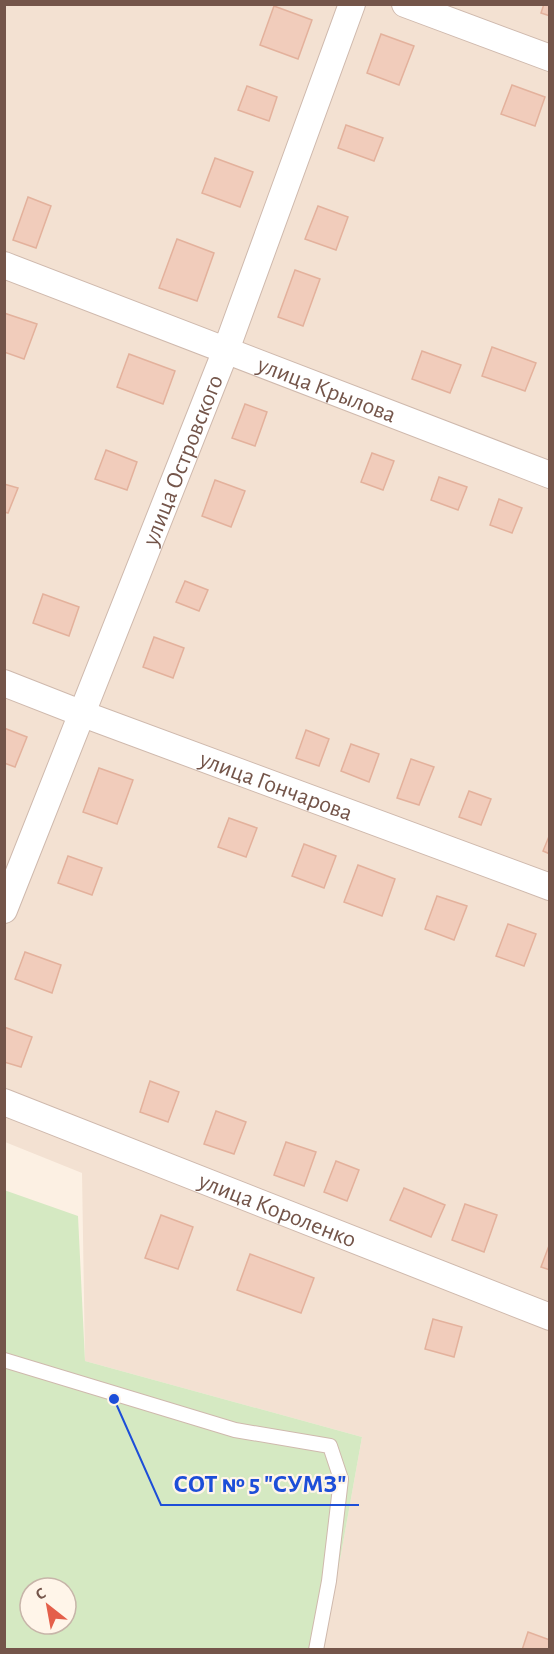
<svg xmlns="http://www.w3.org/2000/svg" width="554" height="1654" font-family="'Alegreya Sans',sans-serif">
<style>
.residential{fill:#f3e1d2}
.green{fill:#d5e9c2;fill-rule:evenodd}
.building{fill:#f1ccbb;stroke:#e3b19c;stroke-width:1.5}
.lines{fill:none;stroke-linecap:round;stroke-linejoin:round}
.lane-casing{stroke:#cfb9ad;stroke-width:16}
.street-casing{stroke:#cfb9ad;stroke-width:28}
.lane{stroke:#fff;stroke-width:14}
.street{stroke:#fff;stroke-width:26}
.labels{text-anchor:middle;stroke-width:4.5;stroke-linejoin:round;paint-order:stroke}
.street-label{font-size:24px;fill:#74554a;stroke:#fff5e9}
.leader{fill:none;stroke:#1d4ed8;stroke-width:2}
.callout-dot{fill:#1d4ed8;stroke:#fff5e9;stroke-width:2}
.callout-label{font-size:26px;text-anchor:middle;font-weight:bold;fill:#1d4ed8;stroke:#fff5e9;stroke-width:4.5;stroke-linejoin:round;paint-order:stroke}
</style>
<rect width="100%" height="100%" fill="#fcf0e3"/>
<!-- residential -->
<polygon class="residential" points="4,5 549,5 549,1649 324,1649 362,1437 85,1361 82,1173 5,1142"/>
<!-- green -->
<path class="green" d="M4,1190L78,1216L85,1361L362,1437L324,1649H5ZM30,1588H66V1624H30Z"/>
<!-- building -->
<g class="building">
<polygon points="544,4 550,4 550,16 541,13"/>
<polygon points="274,6 312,20 298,59 260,45"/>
<polygon points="381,34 414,46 399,85 367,73"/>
<polygon points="512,85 545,97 535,126 501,114"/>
<polygon points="247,86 277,97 269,121 238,110"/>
<polygon points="346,125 383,138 374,161 338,148"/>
<polygon points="215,158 253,172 240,207 202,193"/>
<polygon points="28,197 51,206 36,248 13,240"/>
<polygon points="318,206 348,217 336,250 305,239"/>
<polygon points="177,239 214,253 197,301 159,288"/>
<polygon points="295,270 320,279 303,326 278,317"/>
<polygon points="4,313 37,324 24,359 4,352"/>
<polygon points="492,347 536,363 525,391 482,376"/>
<polygon points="422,351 461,365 450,393 412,379"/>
<polygon points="129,354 175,371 163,404 117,387"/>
<polygon points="245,404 267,412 255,446 232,438"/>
<polygon points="106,450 137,462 127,490 95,479"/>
<polygon points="372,453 394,461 383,490 361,482"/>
<polygon points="439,477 467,487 458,510 431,500"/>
<polygon points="215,480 245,491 231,527 202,516"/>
<polygon points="4,484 18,488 8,513 4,512"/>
<polygon points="499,499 522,508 512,533 490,525"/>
<polygon points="185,581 208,590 199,611 176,602"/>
<polygon points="43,594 79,607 69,636 33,623"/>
<polygon points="154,637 184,648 173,678 143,667"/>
<polygon points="4,728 27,737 15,767 4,763"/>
<polygon points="306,730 329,739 319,766 296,758"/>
<polygon points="351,744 379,754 369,782 341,771"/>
<polygon points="411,759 434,767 419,805 397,798"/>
<polygon points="99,768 133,780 117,824 83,812"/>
<polygon points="469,791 491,799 481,825 459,817"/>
<polygon points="229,818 257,828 246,857 218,847"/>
<polygon points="550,834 550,854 543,851"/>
<polygon points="304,844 336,856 324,888 292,876"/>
<polygon points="68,856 102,868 92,895 58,883"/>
<polygon points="358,865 395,879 382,916 344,902"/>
<polygon points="437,896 467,906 454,940 425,929"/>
<polygon points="508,924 536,934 524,966 496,956"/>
<polygon points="25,952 61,965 52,993 15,979"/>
<polygon points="4,1027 32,1037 21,1067 4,1062"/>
<polygon points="150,1081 179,1092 168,1122 140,1112"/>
<polygon points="216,1111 246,1122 234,1154 204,1144"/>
<polygon points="286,1142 316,1152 304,1186 274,1175"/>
<polygon points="336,1161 359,1170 347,1201 324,1192"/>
<polygon points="404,1188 445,1205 431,1237 390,1220"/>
<polygon points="465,1204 497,1215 484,1252 452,1240"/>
<polygon points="161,1215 193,1227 178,1269 145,1258"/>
<polygon points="550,1243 550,1270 541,1267"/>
<polygon points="250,1254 314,1278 301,1313 237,1290"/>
<polygon points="433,1319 462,1327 454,1357 425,1349"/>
<polygon points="528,1632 550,1640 550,1650 522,1650"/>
</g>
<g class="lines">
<defs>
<polyline id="lane" points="4,1360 235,1430 330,1446 341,1479 329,1581 316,1650"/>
<g id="street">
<polyline points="405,4 550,58"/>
<path id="s1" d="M4,265L550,475"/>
<path id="s2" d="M4,683L83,714L550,887"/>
<path id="s3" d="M4,910L226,350L352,4"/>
<path id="s4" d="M4,1102L550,1317"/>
</g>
</defs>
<!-- lane casing -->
<use href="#lane" class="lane-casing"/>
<!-- street casing -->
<use href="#street" class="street-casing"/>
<!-- lane -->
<use href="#lane" class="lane"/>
<!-- street -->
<use href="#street" class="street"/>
</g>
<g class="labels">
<!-- street labels -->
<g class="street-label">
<text dy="8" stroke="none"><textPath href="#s1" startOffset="346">улица Крылова</textPath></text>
<text dy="8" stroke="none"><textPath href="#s3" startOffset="484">улица Островского</textPath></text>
<text dy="8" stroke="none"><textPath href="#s2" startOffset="291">улица Гончарова</textPath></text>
<text dy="8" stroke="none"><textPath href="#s4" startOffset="294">улица Короленко</textPath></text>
</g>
</g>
<!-- callouts -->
<path class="leader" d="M114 1399L161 1505H359"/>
<circle class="callout-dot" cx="114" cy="1399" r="6"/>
<g class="callout-label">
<text x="260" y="1492">СОТ № 5 "СУМЗ"</text>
</g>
<!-- border -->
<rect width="554" height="1654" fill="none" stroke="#74554a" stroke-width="12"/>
<!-- north arrow -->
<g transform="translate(48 1606) rotate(329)"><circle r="28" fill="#fff5e9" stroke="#c7b5a9" stroke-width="1.5"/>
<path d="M0-4.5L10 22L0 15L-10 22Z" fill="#e45f4a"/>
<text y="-9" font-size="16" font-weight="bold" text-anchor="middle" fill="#74554a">С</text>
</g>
</svg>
